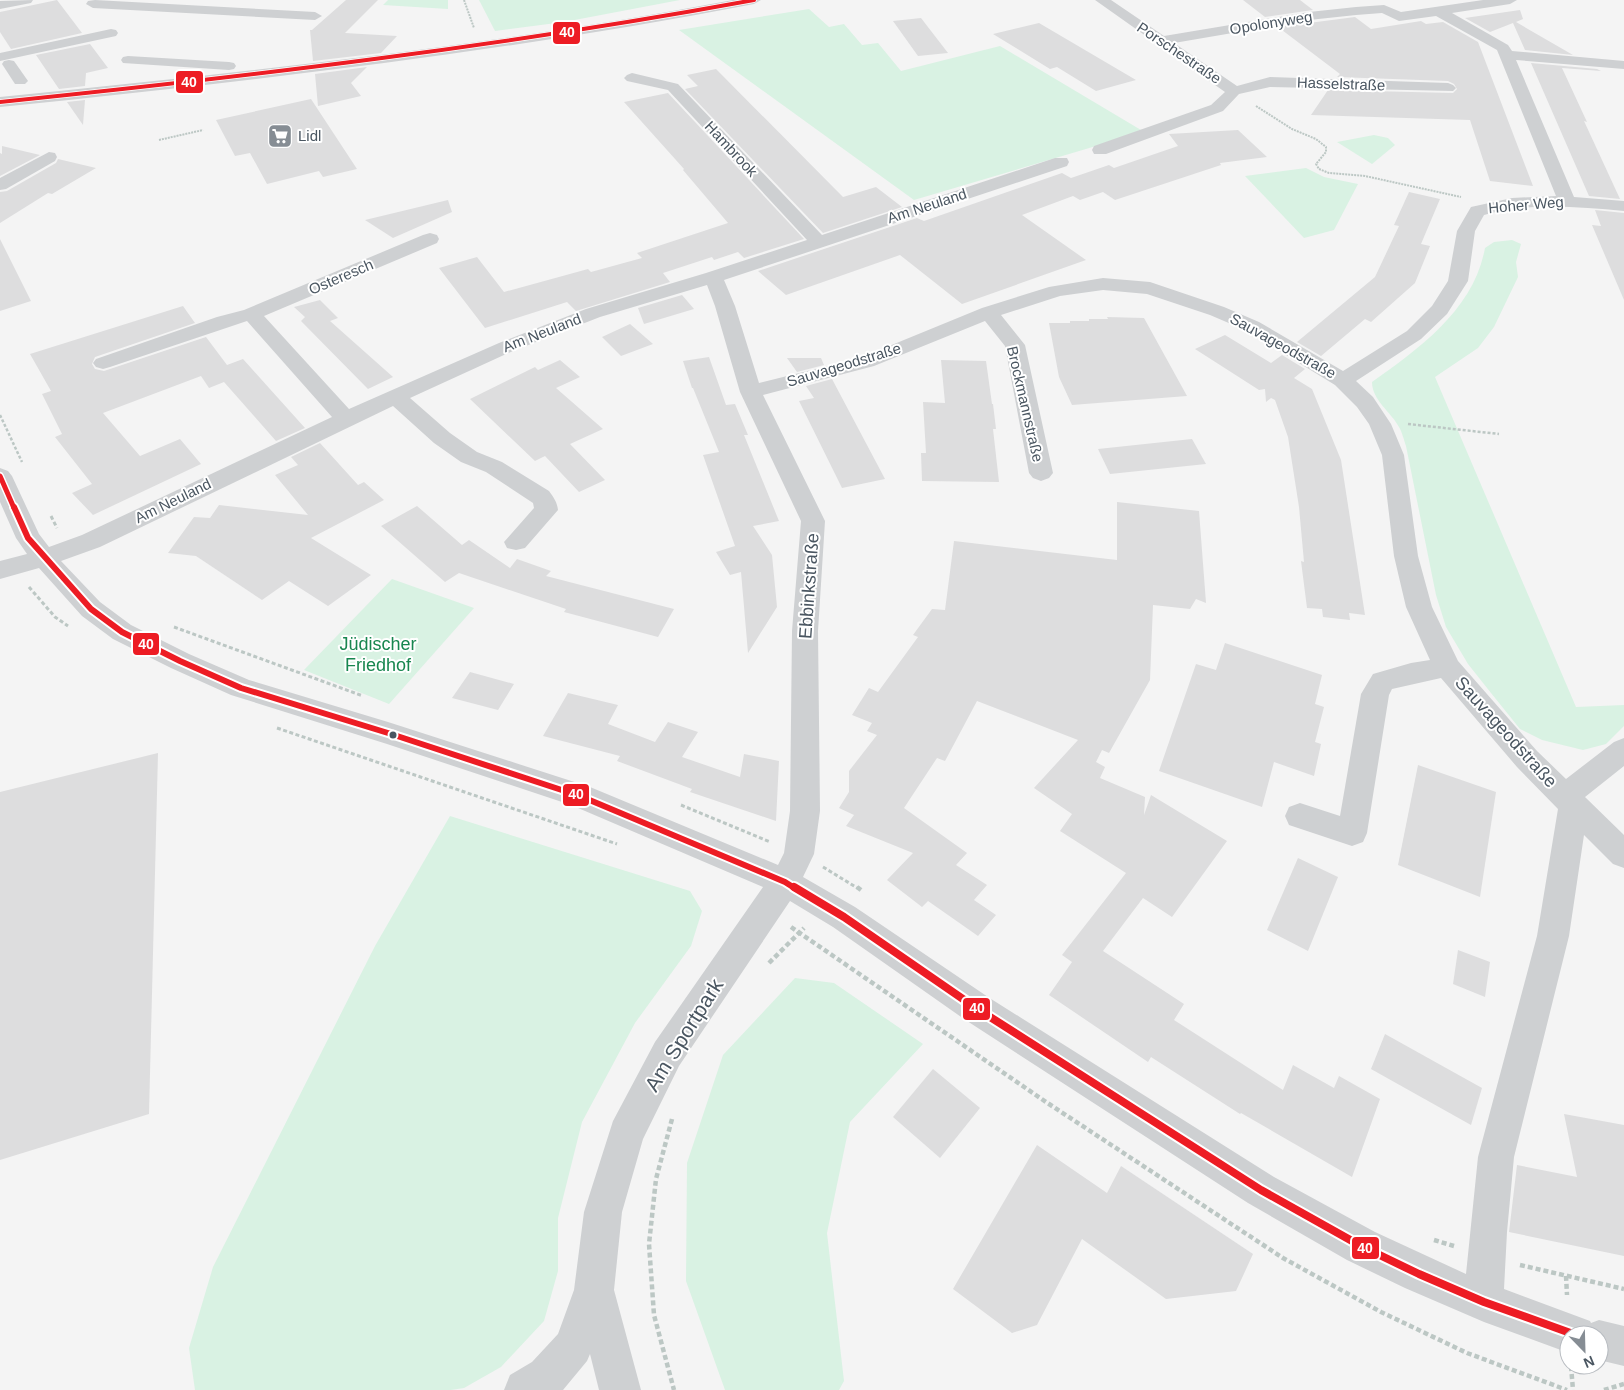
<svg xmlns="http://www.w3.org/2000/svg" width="1624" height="1390" font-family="Helvetica,sans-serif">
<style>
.green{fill:#d9f2e3}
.building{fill:#ddddde}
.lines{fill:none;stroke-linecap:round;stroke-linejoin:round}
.path-far3{stroke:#bcc7c4;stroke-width:2;stroke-dasharray:2 1;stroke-linecap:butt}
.path-far2{stroke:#bcc7c4;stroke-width:2.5;stroke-dasharray:3 2;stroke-linecap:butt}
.path-far1{stroke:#bcc7c4;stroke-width:3;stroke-dasharray:4 2.5;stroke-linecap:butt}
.path{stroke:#bcc7c4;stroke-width:4.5;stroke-dasharray:5 3;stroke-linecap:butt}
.minor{fill:#ced0d2;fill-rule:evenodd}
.bus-1-far3-casing{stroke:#fff;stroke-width:5.5}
.bus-1-far2-casing{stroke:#fff;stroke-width:8}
.bus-1-far1-casing{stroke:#fff;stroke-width:10}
.bus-1-casing{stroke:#fff;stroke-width:12}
.bus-1-far3{stroke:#ed1c24;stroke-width:4}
.bus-1-far2{stroke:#ed1c24;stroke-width:5}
.bus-1-far1{stroke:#ed1c24;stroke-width:6}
.bus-1{stroke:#ed1c24;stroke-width:8}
.bus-dot{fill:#4a5661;stroke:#fff;stroke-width:2}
.labels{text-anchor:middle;stroke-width:4;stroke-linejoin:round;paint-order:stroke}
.far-street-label{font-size:15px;fill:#4a5661;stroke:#fff}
.far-poi-label{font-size:15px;fill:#4a5661;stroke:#fff;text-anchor:start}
.street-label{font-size:18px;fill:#4a5661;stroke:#fff}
.park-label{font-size:18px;fill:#17864f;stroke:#fff}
.near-street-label{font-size:21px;fill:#4a5661;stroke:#fff}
.line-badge{stroke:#fff;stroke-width:2}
.badge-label{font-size:14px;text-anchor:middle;font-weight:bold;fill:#fff}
</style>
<rect width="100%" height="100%" fill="#f4f4f4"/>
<!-- green -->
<g class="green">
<polygon points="388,0 448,0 448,9 383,5"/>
<polygon points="479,0 680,0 564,22 495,31"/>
<polygon points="809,9 829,27 844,24 862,45 878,43 901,71 1000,46 1141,130 1096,146 914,200 679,30"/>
<polygon points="1374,135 1388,138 1395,145 1372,164 1337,142"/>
<polygon points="1306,168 1324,177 1358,184 1334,230 1304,238 1245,176"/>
<path d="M1512,240L1521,244L1516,262L1518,277L1494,327L1478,348L1435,377L1576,707L1624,705V726L1606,744L1583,750L1542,740L1520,729L1491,693L1468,664L1446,627L1436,595L1406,446C1404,440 1402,432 1399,427C1391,412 1372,400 1372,382C1420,348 1474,309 1485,248L1494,242Z"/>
<polygon points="392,579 474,608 389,704 304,670"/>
<polygon points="450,816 690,891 702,911 691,946 635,1023 582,1122 558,1218 558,1271 544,1321 501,1367 464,1388 451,1390 195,1390 189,1348 213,1267 375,946"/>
<polygon points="795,978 834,983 923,1044 850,1122 827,1233 844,1381 839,1390 725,1390 686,1281 687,1163 723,1055"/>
</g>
<!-- building -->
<g class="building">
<polygon points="57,0 82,33 11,49 0,32 0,12"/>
<polygon points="346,0 378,0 345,33 397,36 381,53 313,61 310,30 312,30"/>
<polygon points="1243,0 1300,0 1313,10 1265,17"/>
<polygon points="1520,10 1523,19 1516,22 1573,55 1525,50 1513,23 1490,32 1465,18"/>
<polygon points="1355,17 1371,29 1421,21 1426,24 1443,22 1478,42 1533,186 1490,181 1470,120 1311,115 1328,90 1453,93 1457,89 1454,84 1448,81 1337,77 1340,74 1278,27"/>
<polygon points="921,18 948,53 918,56 893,21"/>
<polygon points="1039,23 1136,80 1096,91 1057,67 1050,69 993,34"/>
<polygon points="90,44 108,68 86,73 85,86 59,89 36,55"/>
<polygon points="1531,63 1597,69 1601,71 1562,68 1587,122 1584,121 1620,199 1589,196"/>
<polygon points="367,67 351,83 361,96 318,106 315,74"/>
<polygon points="716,69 843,197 876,187 902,207 823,233 685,89 698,86 687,75"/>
<polygon points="668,93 804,239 744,258 738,252 714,260 712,257 663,273 670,282 576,311 567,302 485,328 439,268 477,257 504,292 588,269 591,272 642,258 637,253 728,223 683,170 684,169 624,102"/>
<polygon points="311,99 357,169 323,177 319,171 267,184 250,153 235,156 216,120"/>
<polygon points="85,100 83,125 67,102"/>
<polygon points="1238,130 1267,157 1220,163 1221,165 1115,200 1103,192 1080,200 1073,196 1022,215 1086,260 962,304 900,255 786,295 758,271 917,218 924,221 1062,173 1071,178 1109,165 1114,168 1178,146 1169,134"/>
<polygon points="2,146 40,155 0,176 0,153 2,154"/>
<polygon points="58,159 96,168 52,194 48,193 0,223 0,192 7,191 56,163"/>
<polygon points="1409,192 1440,199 1421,244 1430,246 1415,283 1371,322 1365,319 1321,356 1297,342 1375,277 1399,226 1394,225"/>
<polygon points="448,200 452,212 393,238 365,220"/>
<polygon points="1595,210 1624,213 1624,300 1592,225 1601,226"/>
<polygon points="0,239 31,301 0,311"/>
<polygon points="682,295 694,309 644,324 638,308"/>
<polygon points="320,300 338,318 330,321 393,377 368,389 301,321 305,317 294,307"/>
<polygon points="183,306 195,323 95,357 92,364 95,369 104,371 206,337 227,365 243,359 305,428 276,441 224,382 209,388 201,376 103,413 140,456 180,439 201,464 93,515 72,493 92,484 55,437 62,434 42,394 51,391 30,354"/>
<polygon points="1107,317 1144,318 1187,396 1072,405 1059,377 1049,323 1070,323 1070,321 1089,321 1089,319 1108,319"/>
<polygon points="630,324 653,344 621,356 602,337"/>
<polygon points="1225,335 1271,363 1282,355 1305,369 1294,378 1312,389 1341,460 1365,615 1349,613 1350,620 1323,617 1322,609 1307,608 1301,561 1304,562 1299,507 1288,437 1275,400 1271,398 1266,402 1265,389 1259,390 1195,349"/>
<polygon points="709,357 726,405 735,404 748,435 744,435 779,521 753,526 772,555 777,607 748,653 741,572 730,575 716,552 735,546 703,455 719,452 693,388 692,388 683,361"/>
<polygon points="787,358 821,358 824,365 797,372"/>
<polygon points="560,360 580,377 556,388 603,429 570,444 605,480 579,492 545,456 535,461 470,399 535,367 538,370"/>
<polygon points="941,360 986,361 992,404 993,404 996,429 993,429 999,482 922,481 921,453 926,453 923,402 945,403"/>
<polygon points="832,379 885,479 842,488 799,401 814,398 806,386"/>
<polygon points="1192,439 1206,464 1110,474 1098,449"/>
<polygon points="320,443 358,485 364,482 384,500 311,538 371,575 328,606 289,581 262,600 196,556 168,553 194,517 210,518 219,505 308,515 275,475 298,465 291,457"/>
<polygon points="1117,502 1199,511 1206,603 1196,599 1190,609 1153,605 1150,680 1109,753 1102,750 1096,762 1105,767 1100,778 1145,797 1144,815 1151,795 1227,841 1172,917 1143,898 1103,951 1184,1004 1174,1020 1283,1090 1293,1065 1334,1088 1339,1076 1380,1099 1352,1177 1241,1113 1240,1114 1151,1057 1148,1062 1049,995 1072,962 1062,955 1126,873 1060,831 1072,814 1034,788 1078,740 977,701 945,761 937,758 904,808 967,853 956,865 987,885 974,900 996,915 978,936 928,901 922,907 887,880 913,853 846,826 854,815 839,808 849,792 849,771 877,735 867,731 872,723 852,715 869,688 878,692 918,637 913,635 932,609 945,610 954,541 1117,560"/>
<polygon points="417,506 462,545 469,540 510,568 517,559 551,571 546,576 674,609 658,637 564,612 566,609 459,573 445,582 381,526"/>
<polygon points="1225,643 1322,675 1315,704 1324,707 1315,742 1321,744 1314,776 1274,762 1262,807 1159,771 1196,664 1216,670"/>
<polygon points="470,672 514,684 498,710 452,698"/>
<polygon points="568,693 618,705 608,724 655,742 668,722 698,732 682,757 740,777 744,754 779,761 776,821 690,792 692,789 617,761 620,756 543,736"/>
<polygon points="158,753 149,1114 0,1160 0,792"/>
<polygon points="1418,765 1496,792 1480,897 1398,865"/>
<polygon points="1298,858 1338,877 1308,951 1267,930"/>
<polygon points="1458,950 1490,962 1485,997 1453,984"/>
<polygon points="1385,1034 1482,1088 1471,1125 1371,1069"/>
<polygon points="933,1069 980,1108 940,1158 893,1117"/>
<polygon points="1564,1114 1624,1125 1624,1256 1509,1232 1517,1165 1577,1177"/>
<polygon points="1037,1145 1107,1193 1121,1166 1253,1254 1236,1291 1166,1299 1082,1239 1037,1325 1012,1333 953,1289"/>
</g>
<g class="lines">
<!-- path-far3 -->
<g class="path-far3">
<polyline points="464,0 474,28"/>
<polyline points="1256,106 1292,129 1316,139 1326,147 1326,152 1316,164 1319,169 1329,173 1365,176 1461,197"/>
<polyline points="159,140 203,130"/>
</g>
<!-- path-far2 -->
<g class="path-far2">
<polyline points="0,415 22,462"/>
<polyline points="1408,424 1499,434"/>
</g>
<!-- path-far1 -->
<g class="path-far1">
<polyline points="51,516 57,528"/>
<polyline points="29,587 55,617 68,626"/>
<polyline points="174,627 363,696"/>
<polyline points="277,728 617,844"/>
<polyline points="681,805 770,842"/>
<polyline points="823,867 859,889"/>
</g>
<!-- path -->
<g class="path">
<polyline points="857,887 861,890"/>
<polyline points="791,927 1046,1102 1283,1258 1381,1312 1467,1353 1567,1390"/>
<polyline points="769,963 804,928"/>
<polyline points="672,1119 656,1179 649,1244 654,1315 674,1390"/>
<polyline points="1434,1240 1454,1246"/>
<polyline points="1520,1265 1624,1289"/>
<polyline points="1566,1276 1567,1295"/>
<polyline points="1571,1366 1573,1390"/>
<polyline points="1604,1390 1624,1384"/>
</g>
<!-- minor -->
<g class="minor">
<polygon points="33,0 31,3 0,9 0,1"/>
<polygon points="95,0 315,12 322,16 315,20 93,8 86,4 88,1"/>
<path d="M733,0H761L754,4C505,52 252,81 0,107V97C245,72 491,46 733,0Z"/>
<path d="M1095,0H1111L1164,36L1309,12L1356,7L1384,5L1401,12L1483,0H1517L1510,4L1452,13L1508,45L1512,51L1624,61V69L1516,60L1574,197L1624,201V211C1577,207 1530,202 1484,215L1475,231L1468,281L1447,314L1421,339L1356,381L1373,397L1391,424L1404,455L1418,556L1432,607L1458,661L1537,751L1566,779L1614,742L1624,738V766L1585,797L1624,835V868L1613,864L1584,835L1569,936L1514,1157L1507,1232L1504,1289L1590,1321L1591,1323L1599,1320L1624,1326V1366L1599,1360V1335H1569V1353L1484,1322L1405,1288L1347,1260L1248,1203L964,1019L833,927L790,901L679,1066L643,1139L622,1212L614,1290L641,1390H599L590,1354L587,1361L563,1390H504L510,1375L532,1362L558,1334L574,1290L584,1212L613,1121L655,1042L763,887L571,805L387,744L231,695L171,668L113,639L82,616L39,568L0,579V561L27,554L16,538L0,502V468L8,471L12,476L39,534L49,547L82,535L332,417L247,321L110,367L103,369L96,367L93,363L96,359L217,317L244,310L423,235L430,233L437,235L439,239L437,243L264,316L349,409L499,343L586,309L706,273L807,240L668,90L627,81L624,78L627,75L632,73L678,84L822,235L1055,158H1067L1069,162L1067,166L724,280L735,306L759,383L860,358L982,308L1049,287L1103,278L1150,282L1224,307L1259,322L1343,371L1407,331L1432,306L1448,281L1457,231L1471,207L1512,198L1556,196L1497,50L1436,16L1399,21L1382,13L1356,15L1309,20L1174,43L1237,86L1270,77L1448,83L1453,85L1456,88L1453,91L1270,87L1239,94L1223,111L1106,154H1094L1092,150L1094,146L1211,105L1225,92ZM707,285L715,306L740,392L801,521L792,631L790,811L784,853L778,865L590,787L388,722L249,680L189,654L131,625L100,602L61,561L100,547L393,406L434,443L461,462L486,472L533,503L534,508L504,542L507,548L516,550L525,548L558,510C557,502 554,498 549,491L502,462L477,452L450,433L410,398L513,351L600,317ZM1103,290L1147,294L1210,315L1245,330L1335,385L1357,407L1369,424L1382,455L1394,556L1406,607L1430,660L1411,663L1373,674L1361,694L1340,816L1300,803L1289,807L1285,816L1289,825L1352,846L1363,842L1367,833L1389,695L1392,689L1441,678L1517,767L1558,809L1537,936L1478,1157L1466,1274L1375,1232L1274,1177L988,997L855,907L803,877L814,854L820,811L818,631L825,521L763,395L874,366L985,321L1005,346L1029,473L1033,478L1041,481L1049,478L1053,473L1025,345L1001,315L1060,296Z"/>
<polygon points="111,29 116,30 118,33 116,36 0,61 0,53"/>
<polygon points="128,56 229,62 234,63 236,66 234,69 229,70 123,63 121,60 123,57"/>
<polygon points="9,60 14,61 28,81 25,84 15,84 2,64 4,61"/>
<polygon points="49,152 55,153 57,157 55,161 6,189 0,190 0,178"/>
</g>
<defs>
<path id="bus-1-far3" d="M0,102C253,76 504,46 754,0"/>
<polyline id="bus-1-far2" points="0,476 14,508"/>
<polyline id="bus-1-far1" points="14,507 28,538 91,609 122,632 180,661 241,688 388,733 580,796 785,882 796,889"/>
<polyline id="bus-1" points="794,887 844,917 976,1008 1261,1190 1361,1246 1419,1274 1484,1302 1576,1335"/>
</defs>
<!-- bus-1-far3 casing -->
<use href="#bus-1-far3" class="bus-1-far3-casing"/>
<!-- bus-1-far2 casing -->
<use href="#bus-1-far2" class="bus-1-far2-casing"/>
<!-- bus-1-far1 casing -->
<use href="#bus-1-far1" class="bus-1-far1-casing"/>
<!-- bus-1 casing -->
<use href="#bus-1" class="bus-1-casing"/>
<!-- bus-1-far3 -->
<use href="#bus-1-far3" class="bus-1-far3"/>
<!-- bus-1-far2 -->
<use href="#bus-1-far2" class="bus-1-far2"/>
<!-- bus-1-far1 -->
<use href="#bus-1-far1" class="bus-1-far1"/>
<!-- bus-1 -->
<use href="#bus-1" class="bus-1"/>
</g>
<!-- icons -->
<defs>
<symbol id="supermarket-square" viewBox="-11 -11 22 22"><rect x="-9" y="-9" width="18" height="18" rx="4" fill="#868d94" stroke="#fff"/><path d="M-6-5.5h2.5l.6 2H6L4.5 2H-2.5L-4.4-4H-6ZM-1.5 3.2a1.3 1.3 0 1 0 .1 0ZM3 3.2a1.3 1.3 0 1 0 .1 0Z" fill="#fff"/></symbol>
</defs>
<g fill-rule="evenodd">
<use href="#supermarket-square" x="266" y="122" width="28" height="28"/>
</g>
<!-- markers -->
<circle class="bus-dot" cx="393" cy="735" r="4.5"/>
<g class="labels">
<!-- far-street labels -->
<g class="far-street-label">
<text transform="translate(1271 23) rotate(-9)" y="5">Opolonyweg</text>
<text transform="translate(1179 53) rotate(34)" y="5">Porschestraße</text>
<text transform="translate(1341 84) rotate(2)" y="5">Hasselstraße</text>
<text transform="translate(731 149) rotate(47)" y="5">Hambrook</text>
<text transform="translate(1526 205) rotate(-5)" y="5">Hoher Weg</text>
<text transform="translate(927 206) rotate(-18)" y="5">Am Neuland</text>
<text transform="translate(341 277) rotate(-23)" y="5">Osteresch</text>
<text transform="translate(542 333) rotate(-21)" y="5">Am Neuland</text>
<text transform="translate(1283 346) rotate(29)" y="5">Sauvageodstraße</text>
<text transform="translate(844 365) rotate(-17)" y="5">Sauvageodstraße</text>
<text transform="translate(1025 404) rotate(77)" y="5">Brockmannstraße</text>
<text transform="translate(173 501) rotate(-26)" y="5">Am Neuland</text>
</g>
<!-- far-poi labels -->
<g class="far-poi-label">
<text x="298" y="141">Lidl</text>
</g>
<!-- street labels -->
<g class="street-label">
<text transform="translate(809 586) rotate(-86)" y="6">Ebbinkstraße</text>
<text transform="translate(1506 732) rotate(48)" y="6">Sauvageodstraße</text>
</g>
<!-- park labels -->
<g class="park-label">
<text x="378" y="650">Jüdischer<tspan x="378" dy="21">Friedhof</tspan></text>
</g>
<!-- near-street labels -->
<g class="near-street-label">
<text transform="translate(684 1035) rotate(-58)" y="7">Am Sportpark</text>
</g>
</g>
<g class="line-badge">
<rect x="552" y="21" width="29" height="24" rx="5" fill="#ed1c24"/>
<rect x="175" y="70" width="29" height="24" rx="5" fill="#ed1c24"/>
<rect x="132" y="632" width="28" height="24" rx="5" fill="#ed1c24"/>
<rect x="562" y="783" width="28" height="24" rx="5" fill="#ed1c24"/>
<rect x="962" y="997" width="29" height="24" rx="5" fill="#ed1c24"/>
<rect x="1351" y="1236" width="29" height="24" rx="5" fill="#ed1c24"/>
</g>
<g class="badge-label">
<text x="567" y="37">40</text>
<text x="189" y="87">40</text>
<text x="146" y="649">40</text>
<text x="576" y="799">40</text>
<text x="977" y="1013">40</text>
<text x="1365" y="1253">40</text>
</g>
<!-- north arrow -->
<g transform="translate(1584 1350) rotate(157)"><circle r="24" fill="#ffffff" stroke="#b7bbc0"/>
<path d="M0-4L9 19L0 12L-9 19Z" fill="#868d94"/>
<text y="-8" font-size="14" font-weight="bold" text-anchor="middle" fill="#4a5661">N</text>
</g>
</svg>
